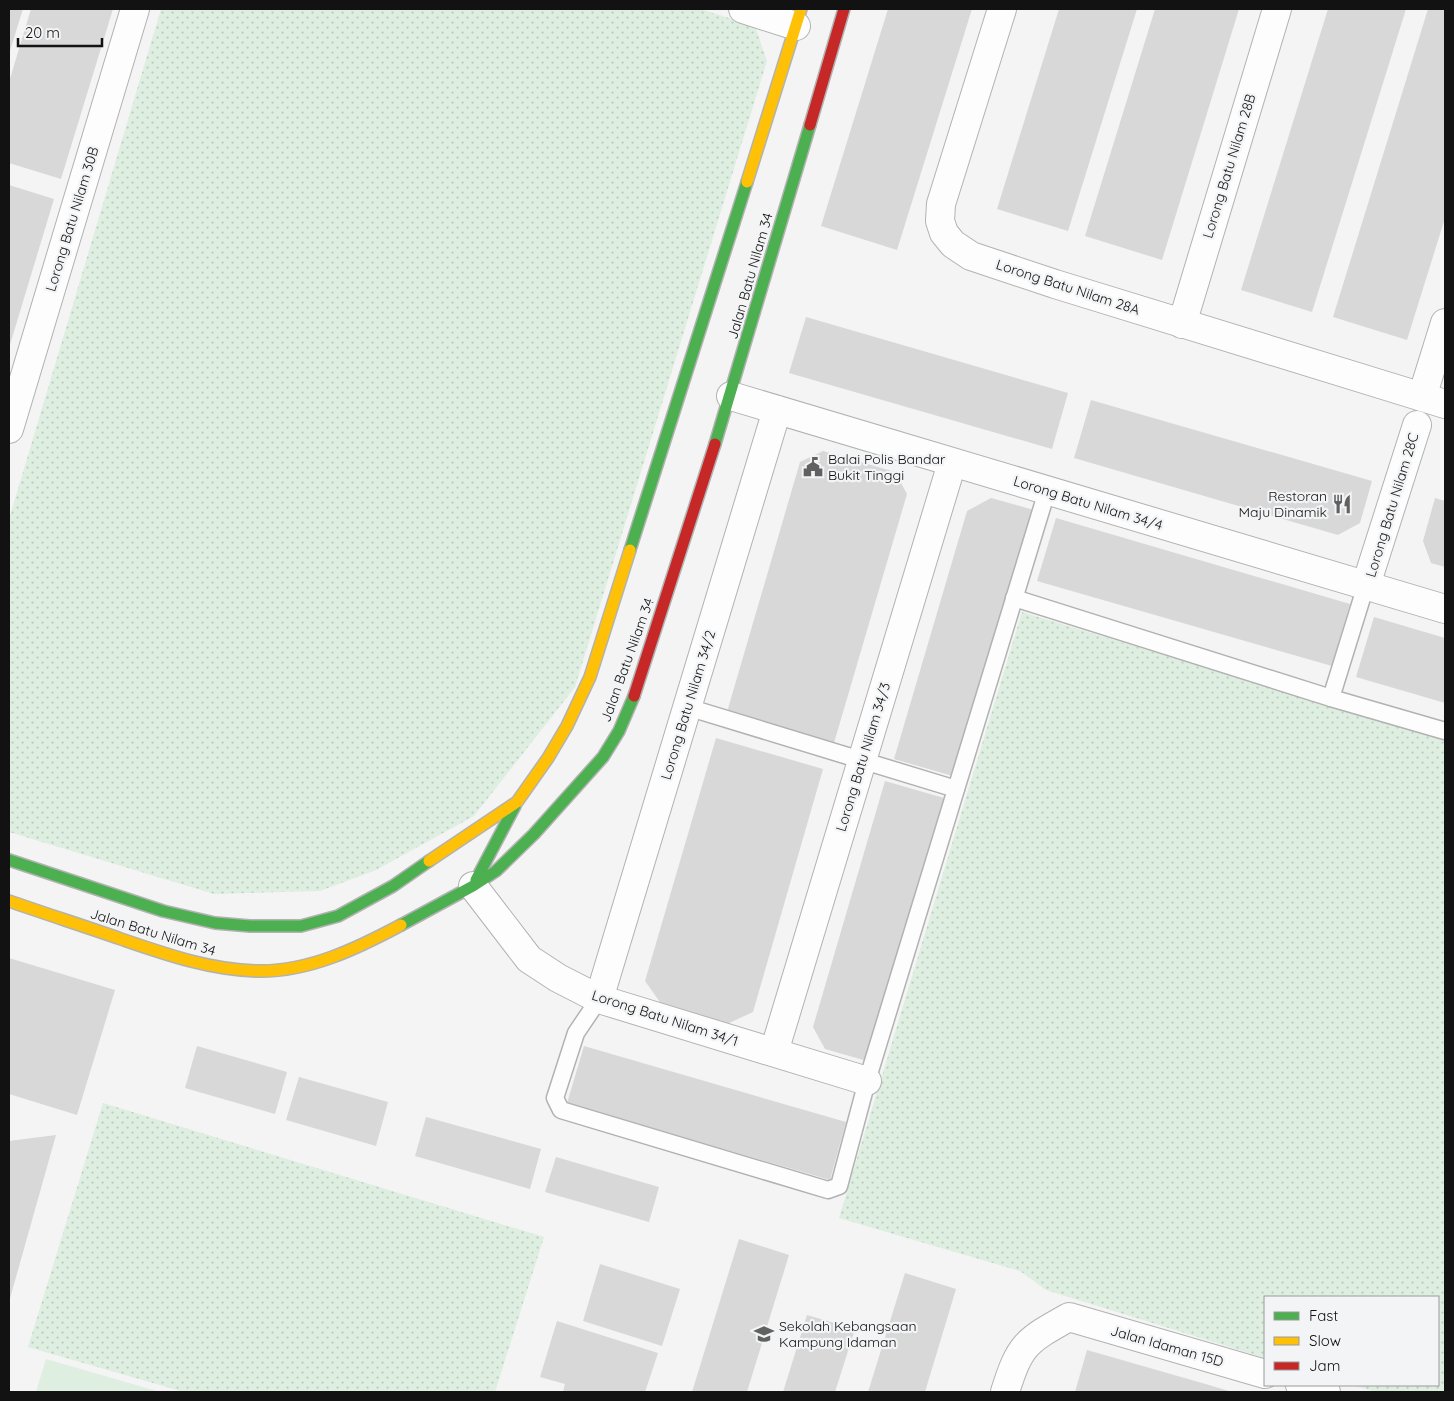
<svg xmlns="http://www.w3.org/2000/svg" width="1454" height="1401" font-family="Quicksand,sans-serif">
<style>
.grass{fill:url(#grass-dots)}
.pitch{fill:#deeee1}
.building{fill:#d8d8d8}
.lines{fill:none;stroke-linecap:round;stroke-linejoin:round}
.lane-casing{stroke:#b2b2b2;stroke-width:19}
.street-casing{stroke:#b2b2b2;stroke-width:30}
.fast-casing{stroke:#b2b2b2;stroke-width:14}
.slow-casing{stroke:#b2b2b2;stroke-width:14}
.jam-casing{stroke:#b2b2b2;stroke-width:14}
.lane{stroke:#fdfdfd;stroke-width:16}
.street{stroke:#fdfdfd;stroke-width:28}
.fast{stroke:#4caf50;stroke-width:11}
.slow{stroke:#ffc107;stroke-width:11}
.jam{stroke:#c62828;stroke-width:11}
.labels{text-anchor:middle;stroke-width:4.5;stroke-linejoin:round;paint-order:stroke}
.street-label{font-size:14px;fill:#121213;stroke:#f3f4f5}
.poi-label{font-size:14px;fill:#121213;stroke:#f3f4f5;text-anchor:start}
</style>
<defs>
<pattern id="grass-dots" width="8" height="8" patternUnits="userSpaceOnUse" patternTransform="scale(1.25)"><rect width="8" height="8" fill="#deeee1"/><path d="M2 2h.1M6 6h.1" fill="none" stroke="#bdcbc0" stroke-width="1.8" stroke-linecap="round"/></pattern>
</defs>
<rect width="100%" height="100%" fill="#f4f4f4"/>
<!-- grass -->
<g class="grass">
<polygon points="161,9 700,9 755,26 767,61 575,687 474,816 376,870 320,891 214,894 9,832 9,519"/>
<polygon points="1022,612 1445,740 1445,1392 1376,1392 1352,1385 1438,1385 1438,1297 1265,1297 1265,1358 1046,1290 1020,1271 839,1218"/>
<polygon points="103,1103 544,1237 495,1392 184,1392 28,1347"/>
</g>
<!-- pitch -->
<polygon class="pitch" points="46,1359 160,1392 36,1392"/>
<!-- building -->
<g class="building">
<polygon points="9,9 23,9 9,54"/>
<polygon points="31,9 113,9 61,179 9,163 9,82"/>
<polygon points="888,9 972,9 897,250 821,226"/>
<polygon points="1059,9 1137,9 1068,231 997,209"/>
<polygon points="1155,9 1239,9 1162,260 1085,236"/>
<polygon points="1328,9 1406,9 1312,312 1241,290"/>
<polygon points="1428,9 1445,9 1445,218 1407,340 1333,317"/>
<polygon points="9,185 54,199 9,348"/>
<polygon points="806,317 1068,393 1052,449 789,373"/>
<polygon points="1091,400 1372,481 1360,523 1338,535 1074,458"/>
<polygon points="823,451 895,472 907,494 834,743 727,712 800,462"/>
<polygon points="991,498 1034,510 956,777 894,759 967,511"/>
<polygon points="1435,498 1445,501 1445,567 1431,563 1423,541"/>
<polygon points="1056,518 1350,604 1332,666 1037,581"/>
<polygon points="1374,617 1445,638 1445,703 1356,677"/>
<polygon points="716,738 823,769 753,1012 727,1024 662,1005 645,981"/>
<polygon points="885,781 944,798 867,1061 825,1049 813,1027"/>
<polygon points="9,958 115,990 77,1115 9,1094"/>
<polygon points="197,1046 287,1072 275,1114 185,1088"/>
<polygon points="584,1046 846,1122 830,1180 567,1103"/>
<polygon points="299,1077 388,1102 376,1146 286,1120"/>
<polygon points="426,1117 541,1149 530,1189 415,1156"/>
<polygon points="56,1135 9,1302 9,1141"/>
<polygon points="556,1157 659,1187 649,1222 545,1192"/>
<polygon points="739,1239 789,1255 747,1392 692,1392"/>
<polygon points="600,1264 680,1289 662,1346 583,1321"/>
<polygon points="905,1273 956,1289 925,1392 868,1392"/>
<polygon points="807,1315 855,1329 835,1392 783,1392"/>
<polygon points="557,1321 658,1353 645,1392 563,1392 565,1384 540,1377"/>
<polygon points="1087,1350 1209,1385 1232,1392 1075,1392"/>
</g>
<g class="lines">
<defs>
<g id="lane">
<polyline points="1366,585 1331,698 1445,731"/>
<polyline points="1014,598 1331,698"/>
<polyline points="687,707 956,789"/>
<polyline points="599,999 576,1033 555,1098 561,1110 828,1190 839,1186 867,1081 1047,491"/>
</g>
<g id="street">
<polyline points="743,9 796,26"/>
<polyline points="1002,9 941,204 940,221 944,233 953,244 971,256 1055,284 1445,404"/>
<polyline points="1182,324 1277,9"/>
<polyline points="731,396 1445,609"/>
<polyline points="1422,397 1445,323"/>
<polyline points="9,429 135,9"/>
<polyline points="1366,585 1417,425"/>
<polyline points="473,886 529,959 558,978 599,999 867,1081"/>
<polyline points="599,999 777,410"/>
<polyline points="774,1052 952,463"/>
<polyline points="1300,1385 1326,1392"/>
<path d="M1005,1392C1020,1344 1026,1341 1069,1317L1265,1374"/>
</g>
<g id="fast">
<polyline points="715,444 810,125"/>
<polyline points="630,550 747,182"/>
<polyline points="9,860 163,911 215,923 250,926 301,926 338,916 393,886 429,861"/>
<polyline points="476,880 515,806"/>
<polyline points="401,925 473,886 496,871 534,834 603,757 619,731 634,696"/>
</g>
<g id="slow">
<polyline points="747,182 801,9"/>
<polyline points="429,861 517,802 548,758 567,726 590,677 630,550"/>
<path d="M9,901C46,914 84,926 121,939C165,954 210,970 258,971C309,972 358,948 401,925"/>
</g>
<g id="jam">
<polyline points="810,125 844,9"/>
<polyline points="634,696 715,444"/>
</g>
</defs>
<!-- lane casing -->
<use href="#lane" class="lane-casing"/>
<!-- street casing -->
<use href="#street" class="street-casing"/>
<!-- fast casing -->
<use href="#fast" class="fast-casing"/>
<!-- slow casing -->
<use href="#slow" class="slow-casing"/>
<!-- jam casing -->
<use href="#jam" class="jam-casing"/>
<!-- lane -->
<use href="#lane" class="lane"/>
<!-- street -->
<use href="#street" class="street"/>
<!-- fast -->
<use href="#fast" class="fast"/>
<!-- slow -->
<use href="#slow" class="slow"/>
<!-- jam -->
<use href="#jam" class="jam"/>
</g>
<!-- icons -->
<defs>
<symbol id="civic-bare" viewBox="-9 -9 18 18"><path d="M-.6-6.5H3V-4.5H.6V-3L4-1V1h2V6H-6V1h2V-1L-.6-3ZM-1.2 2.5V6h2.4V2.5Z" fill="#616162" stroke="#f3f4f5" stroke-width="2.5" paint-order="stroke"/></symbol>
<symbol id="restaurant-bare" viewBox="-9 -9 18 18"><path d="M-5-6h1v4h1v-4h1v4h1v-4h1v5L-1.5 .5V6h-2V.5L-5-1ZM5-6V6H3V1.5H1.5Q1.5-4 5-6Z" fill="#616162" stroke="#f3f4f5" stroke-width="2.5" paint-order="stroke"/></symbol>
<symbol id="school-bare" viewBox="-9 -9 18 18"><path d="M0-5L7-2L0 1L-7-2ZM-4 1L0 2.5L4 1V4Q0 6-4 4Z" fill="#616162" stroke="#f3f4f5" stroke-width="2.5" paint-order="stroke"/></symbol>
</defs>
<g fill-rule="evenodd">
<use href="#civic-bare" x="799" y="453" width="28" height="28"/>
<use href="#restaurant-bare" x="1328" y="490" width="28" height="28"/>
<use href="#school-bare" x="750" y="1320" width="28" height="28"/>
</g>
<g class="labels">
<!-- street labels -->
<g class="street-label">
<text transform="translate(1229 166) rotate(-73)" y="5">Lorong Batu Nilam 28B</text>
<text transform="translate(72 219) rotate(-73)" y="5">Lorong Batu Nilam 30B</text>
<text transform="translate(750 276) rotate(-74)" y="5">Jalan Batu Nilam 34</text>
<text transform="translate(1068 287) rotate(18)" y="5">Lorong Batu Nilam 28A</text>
<text transform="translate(1088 503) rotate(17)" y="5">Lorong Batu Nilam 34/4</text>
<text transform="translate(1392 505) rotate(-73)" y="5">Lorong Batu Nilam 28C</text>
<text transform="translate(627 660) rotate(-70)" y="5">Jalan Batu Nilam 34</text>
<text transform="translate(688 705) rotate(-73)" y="5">Lorong Batu Nilam 34/2</text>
<text transform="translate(863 757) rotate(-73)" y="5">Lorong Batu Nilam 34/3</text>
<text transform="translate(153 932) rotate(17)" y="5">Jalan Batu Nilam 34</text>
<text transform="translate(665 1018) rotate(18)" y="5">Lorong Batu Nilam 34/1</text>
<text transform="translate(1167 1346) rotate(16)" y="5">Jalan Idaman 15D</text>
</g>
<!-- poi labels -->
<g class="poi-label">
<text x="828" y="464">Balai Polis Bandar<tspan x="828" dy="16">Bukit Tinggi</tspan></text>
<text x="1327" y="501" text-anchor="end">Restoran<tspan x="1327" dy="16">Maju Dinamik</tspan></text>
<text x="779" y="1331">Sekolah Kebangsaan<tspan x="779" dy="16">Kampung Idaman</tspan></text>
</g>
</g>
<!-- border -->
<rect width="1454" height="1401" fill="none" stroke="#121213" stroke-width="20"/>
<!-- legend -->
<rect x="1264" y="1296" width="175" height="90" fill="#f3f4f5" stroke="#999a9b"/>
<rect x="1274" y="1312" width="25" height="8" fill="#4caf50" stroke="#999a9b"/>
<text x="1309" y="1321" font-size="15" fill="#121213">Fast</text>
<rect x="1274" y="1337" width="25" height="8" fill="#ffc107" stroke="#999a9b"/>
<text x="1309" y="1346" font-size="15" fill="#121213">Slow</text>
<rect x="1274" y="1362" width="25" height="8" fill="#c62828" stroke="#999a9b"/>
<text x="1309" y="1371" font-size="15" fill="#121213">Jam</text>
<!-- scale -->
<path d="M18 38v8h84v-8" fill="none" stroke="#121213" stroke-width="2.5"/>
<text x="25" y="38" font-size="15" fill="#121213" stroke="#f3f4f5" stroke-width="4" paint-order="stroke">20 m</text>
</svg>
